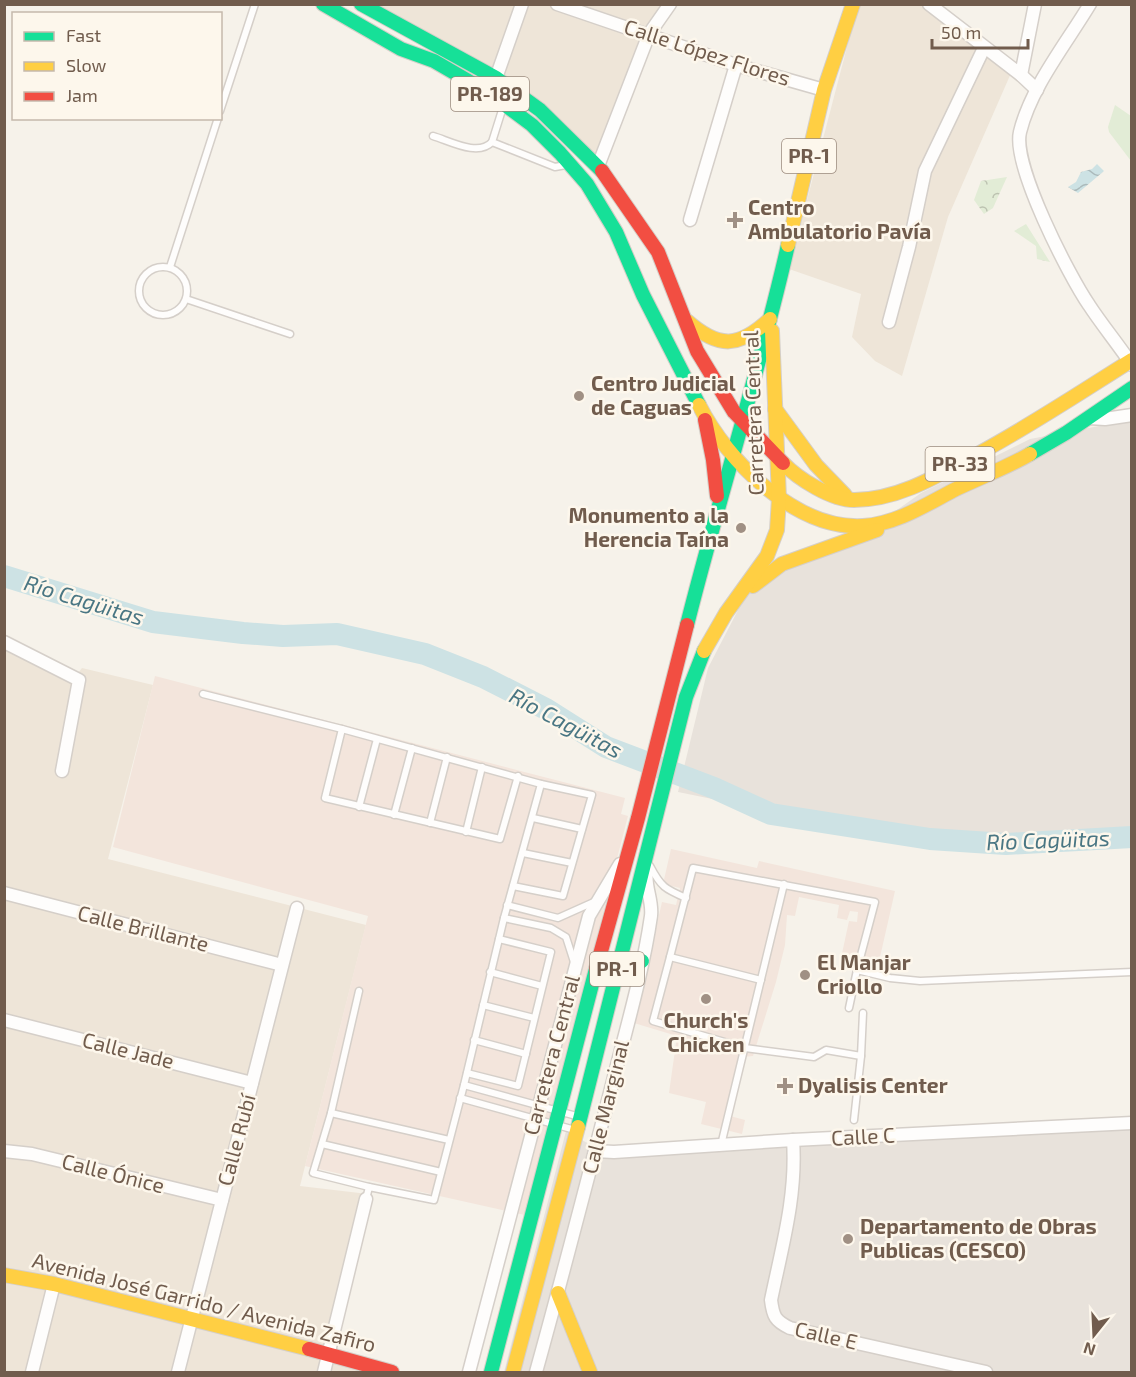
<svg xmlns="http://www.w3.org/2000/svg" width="1136" height="1377" font-family="'Exo 2',sans-serif">
<style>
.residential{fill:#eee5d8}
.commercial{fill:#f3e5dc}
.industrial{fill:#e8e2db}
.green{fill:#e2ecd6}
.park{fill:url(#park-crowns)}
.water{fill:url(#water-waves)}
.lines{fill:none;stroke-linecap:round;stroke-linejoin:round}
.river{stroke:#cde2e4;stroke-width:22}
.lane-casing{stroke:#d5cfc9;stroke-width:9}
.street-casing{stroke:#d5cfc9;stroke-width:15}
.fast-casing{stroke:#d5cfc8;stroke-width:16}
.slow-casing{stroke:#d5cfc8;stroke-width:16}
.jam-casing{stroke:#d5cfc8;stroke-width:16}
.lane{stroke:#fefdfc;stroke-width:6}
.street{stroke:#fefdfc;stroke-width:12}
.fast{stroke:#16e098;stroke-width:14}
.slow{stroke:#ffcf43;stroke-width:14}
.jam{stroke:#f24e42;stroke-width:14}
.poi-dot{fill:#a09084;stroke:#fdf7ec;stroke-width:2}
.labels{text-anchor:middle;stroke-width:5;stroke-linejoin:round;paint-order:stroke}
.shield{fill:#fdf7ec;stroke:#9b8a7d;stroke-width:1.5}
.shield-label{font-size:20px;font-weight:bold;fill:#715c4d}
.street-label{font-size:21px;fill:#715c4d;stroke:#fdf7ec}
.poi-label{font-size:21px;font-weight:bold;fill:#715c4d;stroke:#fdf7ec;text-anchor:start}
.water-label{font-size:22px;font-style:italic;fill:#497683;stroke:#fdf7ec}
</style>
<defs>
<pattern id="park-crowns" width="20" height="18" patternUnits="userSpaceOnUse" patternTransform="scale(1.5)"><rect width="20" height="18" fill="#e2ecd6"/><path d="M2 6a3 3 0 1 1 6 0M12 15a3 3 0 1 1 6 0" fill="none" stroke="#bcc2b0"/></pattern>
<pattern id="water-waves" width="16" height="10" patternUnits="userSpaceOnUse" patternTransform="scale(1.5)"><rect width="16" height="10" fill="#cde2e4"/><path d="M0 5q4-4 8 0t8 0" fill="none" stroke="#abbabb"/></pattern>
</defs>
<rect width="100%" height="100%" fill="#f6f2ea"/>
<!-- residential -->
<g class="residential">
<polygon points="355,5 670,5 646,34 602,161 488,78"/>
<polygon points="858,5 935,5 1015,64 948,217 902,376 875,361 852,337 861,294 789,269"/>
<polygon points="5,644 75,677 82,668 153,685 108,859 366,925 300,1186 368,1194 328,1356 391,1372 5,1372"/>
</g>
<!-- commercial -->
<g class="commercial">
<polygon points="155,676 625,798 621,814 628,816 525,1215 305,1166 368,916 113,847"/>
<polygon points="671,849 757,868 759,861 895,891 878,966 841,958 849,921 857,922 858,912 850,911 847,920 837,918 839,905 799,897 795,916 787,915 785,945 776,982 753,1056 743,1057 730,1116 745,1120 742,1134 701,1124 706,1102 669,1093 677,1036 634,1023 662,902 676,905 680,888 663,884"/>
</g>
<!-- industrial -->
<g class="industrial">
<polygon points="1131,420 1131,827 943,846 678,792 708,668 751,585 863,534 921,493 1030,439"/>
<polygon points="1131,1117 1131,1372 504,1372 566,1131 598,1149 673,1149"/>
</g>
<!-- green -->
<polygon class="green" points="1115,105 1131,116 1131,161 1109,132 1108,127"/>
<!-- park -->
<g class="park">
<polygon points="1007,177 993,208 984,214 974,200 981,181"/>
<polygon points="1026,224 1050,262 1037,259 1036,246 1014,231"/>
</g>
<!-- water -->
<polygon class="water" points="1097,164 1104,171 1078,193 1068,187 1076,182 1081,172 1092,169"/>
<g class="lines">
<!-- river -->
<polyline class="river" points="4,576 153,622 243,633 283,636 337,634 425,654 483,677 546,709 606,747 714,788 771,814 930,839 1006,844 1132,837"/>
<defs>
<g id="lane">
<polyline points="503,107 492,142 555,167 566,165"/>
<polyline points="220,111 255,4"/>
<path d="M433,136C450,141 478,157 492,142"/>
<circle cx="163" cy="291" r="24"/>
<polyline points="170,267 218,118"/>
<polyline points="186,299 290,334"/>
<polyline points="203,694 342,729 541,784 504,918 464,1085 434,1200 369,1187 366,1199"/>
<polyline points="342,729 325,798 500,839 518,776"/>
<polyline points="359,807 377,739"/>
<polyline points="394,815 412,748"/>
<polyline points="533,818 582,829"/>
<polyline points="430,823 447,757"/>
<polyline points="466,832 482,767"/>
<polyline points="523,853 572,863"/>
<path d="M650,866C661,887 665,889 686,898"/>
<polyline points="513,886 563,896 592,795 541,784"/>
<polyline points="507,905 558,918 596,901"/>
<polyline points="504,918 551,928 566,937 574,962"/>
<polyline points="670,957 693,868 875,902 857,970 890,978 920,981 1132,972"/>
<polyline points="490,972 542,986"/>
<polyline points="761,980 670,957 653,1021 745,1048 814,1057 826,1050 861,1056 863,1013"/>
<polyline points="359,991 331,1113 313,1173 369,1187"/>
<polyline points="483,1005 534,1018"/>
<polyline points="849,1008 857,970"/>
<polyline points="474,1040 526,1054"/>
<polyline points="467,1073 518,1086 551,952 499,939"/>
<polyline points="464,1085 580,1117"/>
<polyline points="460,1098 575,1130"/>
<polyline points="331,1113 449,1140"/>
<polyline points="854,1120 861,1056"/>
<polyline points="322,1144 441,1172"/>
<polyline points="721,1145 784,884"/>
</g>
<g id="street">
<polyline points="557,4 736,65 824,90"/>
<polyline points="929,4 1021,75 1037,90"/>
<path d="M1090,4C1066,44 1031,87 1020,132C1012,165 1069,276 1089,305C1102,325 1118,344 1132,365"/>
<polyline points="1021,75 1035,4"/>
<polyline points="496,78 522,4"/>
<polyline points="598,166 649,34 670,4"/>
<polyline points="690,220 736,65"/>
<polyline points="889,322 909,247 925,171 984,48"/>
<polyline points="1089,418 1105,419 1132,415"/>
<polyline points="4,642 79,680 62,771"/>
<polyline points="4,893 282,965"/>
<polyline points="4,1020 252,1083"/>
<path d="M793,1140C797,1195 782,1247 771,1300C773,1316 775,1321 790,1328L986,1372"/>
<polyline points="4,1151 32,1154 222,1200"/>
<polyline points="595,1151 614,1152 793,1140 1132,1123"/>
<polyline points="32,1372 54,1284"/>
<polyline points="178,1372 297,908"/>
<polyline points="324,1372 366,1199"/>
<polyline points="469,1372 589,916 620,864"/>
<path d="M536,1372C563,1275 588,1178 613,1081C627,1026 643,971 651,916C653,900 644,886 647,871"/>
</g>
<g id="fast">
<polyline points="323,4 401,49 434,61 489,93 532,125 560,153 587,184 616,232 643,295 699,405"/>
<polyline points="361,4 496,78 540,110 602,171"/>
<polyline points="1030,454 1066,433 1132,388"/>
<path d="M687,625C719,498 759,373 788,245"/>
<polyline points="615,977 642,961"/>
<polyline points="578,1127 686,697 704,651"/>
<polyline points="491,1372 596,969"/>
</g>
<g id="slow">
<polyline points="788,245 824,90 853,4"/>
<path d="M687,321C719,349 739,348 770,319"/>
<path d="M699,405C727,461 796,530 863,526C897,524 927,504 956,489C981,477 1006,468 1030,454"/>
<polyline points="775,409 816,465 845,495"/>
<path d="M783,463C798,479 832,500 854,500C898,500 939,475 976,455C1030,426 1081,392 1132,360"/>
<polyline points="753,586 782,564 877,530"/>
<polyline points="704,651 726,613 767,556 777,530 779,498 772,331"/>
<polyline points="4,1275 54,1284 309,1349"/>
<polyline points="558,1293 590,1372"/>
<polyline points="513,1372 578,1127"/>
</g>
<g id="jam">
<polyline points="602,171 658,252 697,351 734,412 783,463"/>
<polyline points="705,420 713,460 717,496"/>
<polyline points="596,969 638,818 687,625"/>
<polyline points="309,1349 392,1372"/>
</g>
</defs>
<!-- lane casing -->
<use href="#lane" class="lane-casing"/>
<!-- street casing -->
<use href="#street" class="street-casing"/>
<!-- fast casing -->
<use href="#fast" class="fast-casing"/>
<!-- slow casing -->
<use href="#slow" class="slow-casing"/>
<!-- jam casing -->
<use href="#jam" class="jam-casing"/>
<!-- lane -->
<use href="#lane" class="lane"/>
<!-- street -->
<use href="#street" class="street"/>
<!-- fast -->
<use href="#fast" class="fast"/>
<!-- slow -->
<use href="#slow" class="slow"/>
<!-- jam -->
<use href="#jam" class="jam"/>
</g>
<!-- markers -->
<g class="poi-dot">
<path d="M732 211h6v6h6v6h-6v6h-6v-6h-6v-6h6z"/>
<circle cx="579" cy="396" r="6"/>
<circle cx="741" cy="528" r="6"/>
<circle cx="805" cy="975" r="6"/>
<circle cx="706" cy="999" r="6"/>
<path d="M782 1077h6v6h6v6h-6v6h-6v-6h-6v-6h6z"/>
<circle cx="848" cy="1239" r="6"/>
</g>
<g class="labels">
<!-- shield labels -->
<g class="shield">
<rect x="451" y="77" width="78" height="34" rx="4.5"/>
<rect x="782" y="139" width="54" height="34" rx="4.5"/>
<rect x="925.5" y="447" width="69" height="34" rx="4.5"/>
<rect x="590" y="952" width="54" height="34" rx="4.5"/>
</g>
<g class="shield-label">
<text x="490" y="101">PR-189</text>
<text x="809" y="163">PR-1</text>
<text x="960" y="471">PR-33</text>
<text x="617" y="976">PR-1</text>
</g>
<!-- street labels -->
<g class="street-label">
<text transform="translate(707 53) rotate(18)" y="7">Calle López Flores</text>
<text transform="translate(754 413) rotate(-92)" y="7">Carretera Central</text>
<text transform="translate(143 929) rotate(14)" y="7">Calle Brillante</text>
<text transform="translate(128 1051) rotate(14)" y="7">Calle Jade</text>
<text transform="translate(552 1055) rotate(-75)" y="7">Carretera Central</text>
<text transform="translate(606 1107) rotate(-76)" y="7">Calle Marginal</text>
<text transform="translate(863 1137) rotate(-3)" y="7">Calle C</text>
<text transform="translate(237 1140) rotate(-75)" y="7">Calle Rubí</text>
<text transform="translate(113 1174) rotate(14)" y="7">Calle Ónice</text>
<text transform="translate(204 1303) rotate(14)" y="7">Avenida José Garrido / Avenida Zafiro</text>
<text transform="translate(826 1336) rotate(13)" y="7">Calle E</text>
</g>
<!-- poi labels -->
<g class="poi-label">
<text x="748" y="215">Centro<tspan x="748" dy="24">Ambulatorio Pavía</tspan></text>
<text x="591" y="391">Centro Judicial<tspan x="591" dy="24">de Caguas</tspan></text>
<text x="729" y="523" text-anchor="end">Monumento a la<tspan x="729" dy="24">Herencia Taína</tspan></text>
<text x="817" y="970">El Manjar<tspan x="817" dy="24">Criollo</tspan></text>
<text x="706" y="1028" text-anchor="middle">Church's<tspan x="706" dy="24">Chicken</tspan></text>
<text x="798" y="1093">Dyalisis Center</text>
<text x="860" y="1234">Departamento de Obras<tspan x="860" dy="24">Publicas (CESCO)</tspan></text>
</g>
<!-- water labels -->
<g class="water-label">
<text transform="translate(84 600) rotate(17)" y="8">Río Cagüitas</text>
<text transform="translate(566 723) rotate(28)" y="8">Río Cagüitas</text>
<text transform="translate(1048 840) rotate(-2)" y="8">Río Cagüitas</text>
</g>
</g>
<!-- border -->
<rect width="1136" height="1377" fill="none" stroke="#715c4d" stroke-width="12"/>
<!-- legend -->
<rect x="12" y="12" width="210" height="108" fill="#fdf7ec" stroke="#c5b9ac" stroke-width="1.5"/>
<rect x="24" y="32" width="30" height="9" fill="#16e098" stroke="#c5b9ac" stroke-width="1.5"/>
<text x="66" y="42" font-size="18" fill="#715c4d">Fast</text>
<rect x="24" y="62" width="30" height="9" fill="#ffcf43" stroke="#c5b9ac" stroke-width="1.5"/>
<text x="66" y="72" font-size="18" fill="#715c4d">Slow</text>
<rect x="24" y="92" width="30" height="9" fill="#f24e42" stroke="#c5b9ac" stroke-width="1.5"/>
<text x="66" y="102" font-size="18" fill="#715c4d">Jam</text>
<!-- north arrow -->
<g transform="translate(1094 1335) rotate(198)" stroke="#fdf7ec" stroke-width="4.5" paint-order="stroke">
<path d="M0-4.5L10 22L0 15L-10 22Z" fill="#715c4d"/>
<text y="-9" font-size="16" font-weight="bold" text-anchor="middle" fill="#715c4d">N</text>
</g>
<!-- scale -->
<path d="M932 39v9h96v-9" fill="none" stroke="#715c4d" stroke-width="3"/>
<text x="941" y="39" font-size="18" fill="#715c4d" stroke="#fdf7ec" stroke-width="4.5" paint-order="stroke">50 m</text>
</svg>
